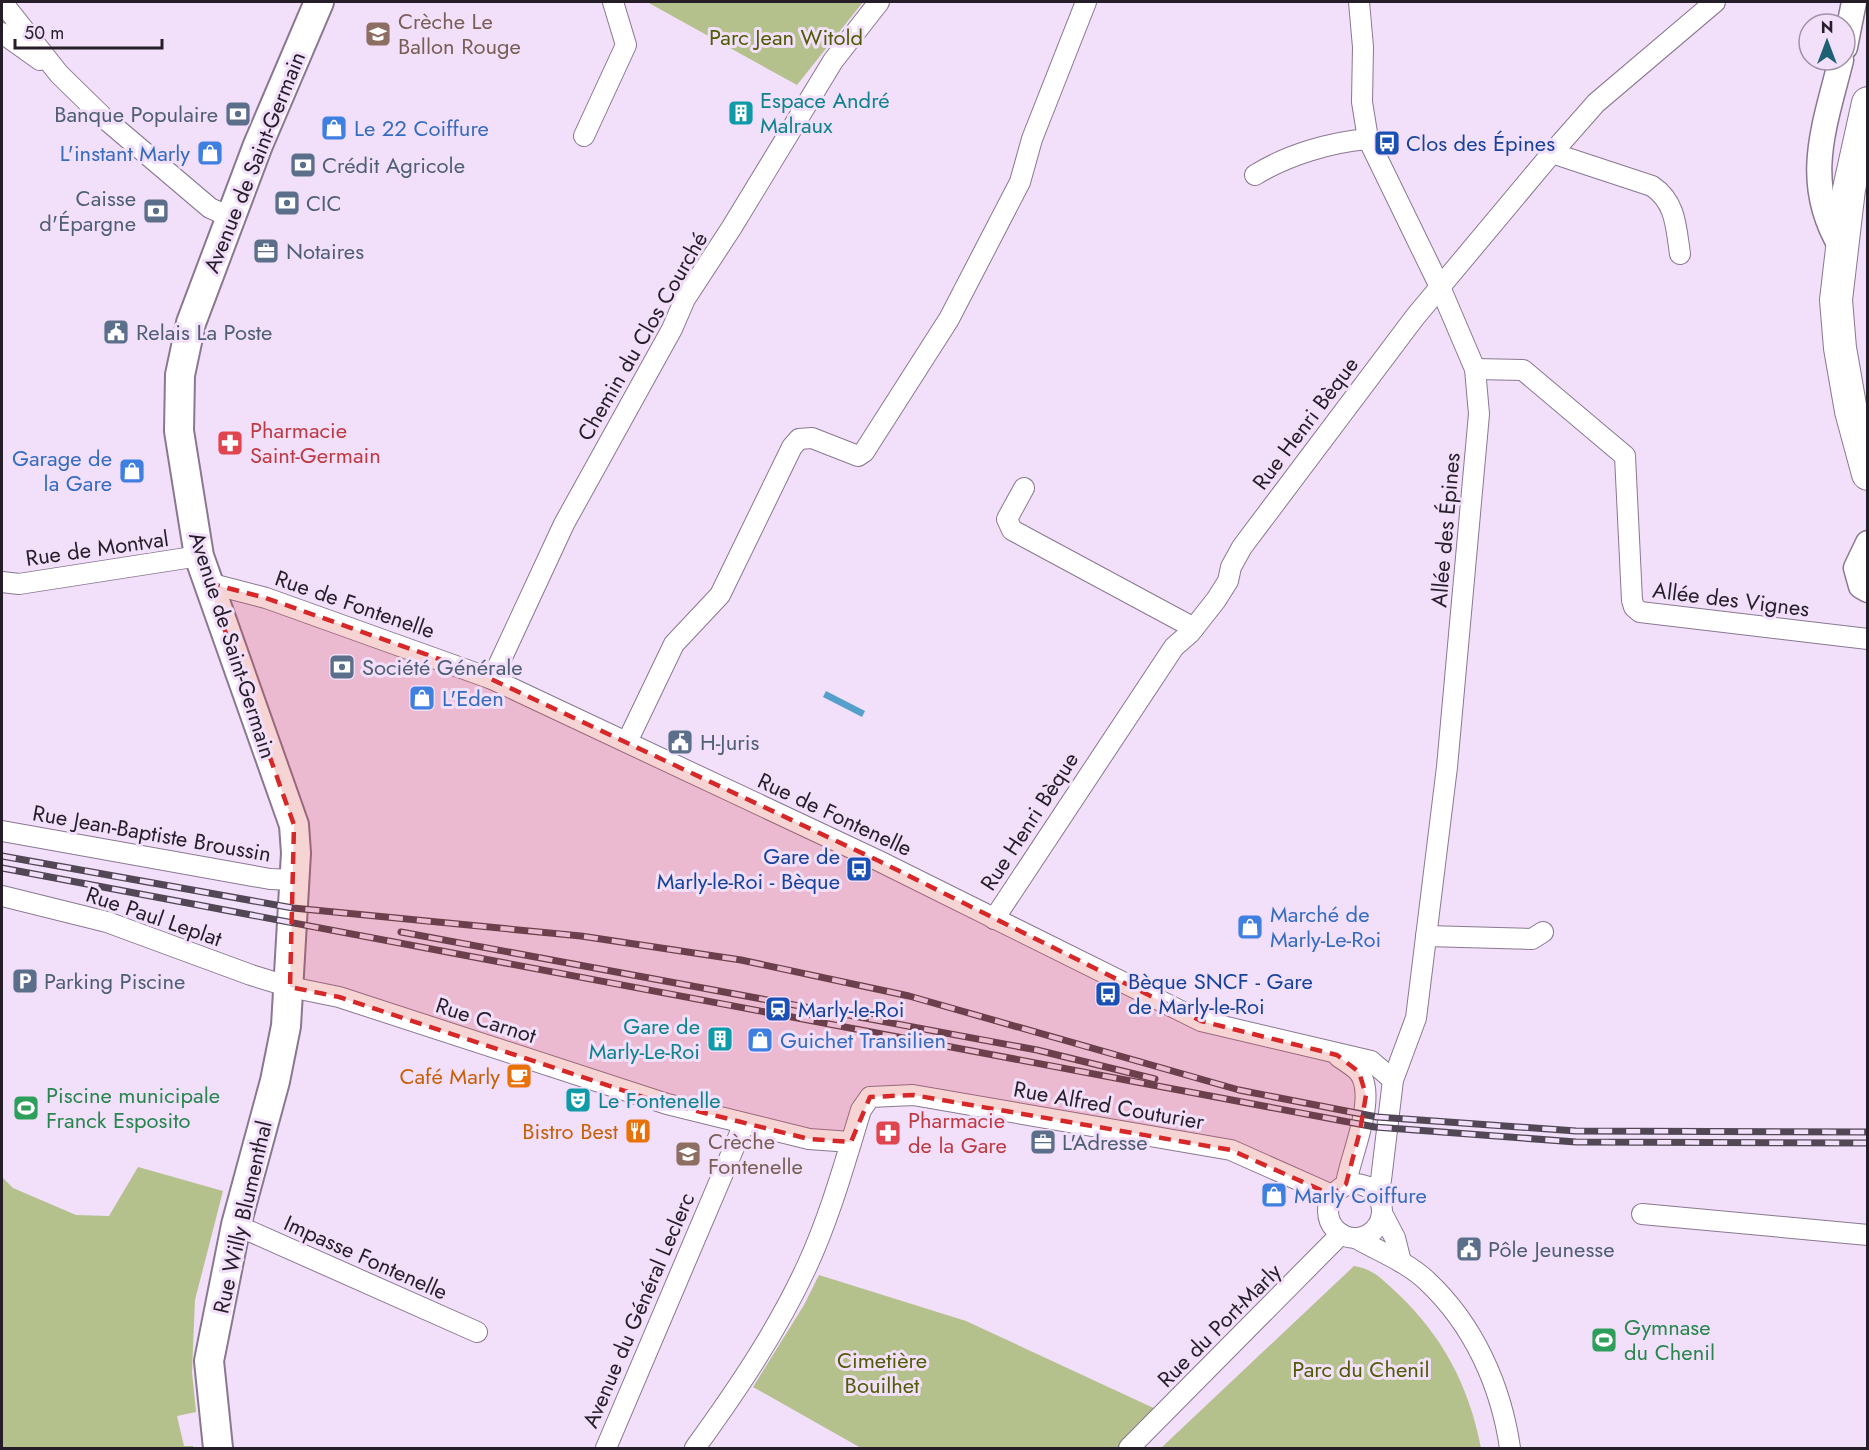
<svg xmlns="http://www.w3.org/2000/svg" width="1869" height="1450" font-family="Jost,sans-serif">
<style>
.green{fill:#b5c18c}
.water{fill:#54a0ca}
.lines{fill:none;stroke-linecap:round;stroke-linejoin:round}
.minor-casing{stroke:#897890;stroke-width:22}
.tertiary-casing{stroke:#897890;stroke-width:27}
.secondary-casing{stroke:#897890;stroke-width:32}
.primary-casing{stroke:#897890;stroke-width:34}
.minor{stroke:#fff;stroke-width:20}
.tertiary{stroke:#fff;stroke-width:24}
.secondary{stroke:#fff;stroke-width:28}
.primary{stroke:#fff;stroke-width:32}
.rail-casing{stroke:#514755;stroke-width:7}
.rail{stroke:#f2dffa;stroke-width:4.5;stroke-dasharray:14;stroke-linecap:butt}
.marked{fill:#d62828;fill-opacity:0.2;stroke:#d62828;stroke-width:4.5;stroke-dasharray:12 8;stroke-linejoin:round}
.labels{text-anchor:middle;stroke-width:6;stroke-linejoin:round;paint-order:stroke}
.education-label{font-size:22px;fill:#785e54;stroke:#f2dffa;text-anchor:start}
.park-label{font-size:22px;fill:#505c04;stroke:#f2dffa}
.culture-label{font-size:22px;fill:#0d838f;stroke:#f2dffa;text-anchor:start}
.service-label{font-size:22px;fill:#4e5e75;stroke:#f2dffa;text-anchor:start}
.shop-label{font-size:22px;fill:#366cbe;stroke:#f2dffa;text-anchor:start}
.transit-label{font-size:22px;fill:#164399;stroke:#f2dffa;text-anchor:start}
.street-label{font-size:22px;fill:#251e28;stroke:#f2dffa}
.health-label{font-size:22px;fill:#be3a42;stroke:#f2dffa;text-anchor:start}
.food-label{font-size:22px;fill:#c56008;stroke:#f2dffa;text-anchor:end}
.leisure-label{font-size:22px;fill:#27864d;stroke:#f2dffa;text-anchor:start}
</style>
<rect width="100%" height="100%" fill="#f2dffa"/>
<!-- green -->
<g class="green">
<polygon points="647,2 863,2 797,85"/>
<polygon points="138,1167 223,1191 195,1300 192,1372 196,1412 177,1416 184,1446 193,1446 193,1448 2,1448 2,1177 13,1188 76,1215 109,1216"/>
<path d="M1354,1266C1373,1269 1382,1279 1396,1292C1443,1336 1469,1386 1481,1448H1161Z"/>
<polygon points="819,1275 966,1321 1160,1411 1117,1448 861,1448 753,1387 804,1305"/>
</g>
<!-- water -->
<polygon class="water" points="826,691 865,711 862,717 823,697"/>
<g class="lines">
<defs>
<g id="minor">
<polyline points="2,2 59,74 104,118 210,208 230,217"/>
<polyline points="1359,2 1363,47 1362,102 1368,139 1440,287 1475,369 1479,414 1447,767 1416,1018 1393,1080 1381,1180 1374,1191"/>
<polyline points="2,33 40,60"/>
<polyline points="584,136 626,45 613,2"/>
<path d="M1552,153L1652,186C1676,202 1676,227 1680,254"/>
<path d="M1255,175C1287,155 1331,142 1368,139"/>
<polyline points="1475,369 1523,370 1625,456 1632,600 1634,607 1640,612 1868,639"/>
<polyline points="1024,488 1007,519 1012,530 1194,628"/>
<polyline points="2,582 19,584 199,556"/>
<polyline points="208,583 266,598 492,679 879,861 1201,1021 1371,1061 1393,1080"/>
<polyline points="492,679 564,524 672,329 685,299 732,227 833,61 879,2"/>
<polyline points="627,742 674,644 720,595 792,447 799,439 812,438 858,456 864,452 949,319 1020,182 1032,139 1086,2"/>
<polyline points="2,831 270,879 295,880"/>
<polyline points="2,896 107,922 251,975 290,987 339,997 667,1104 809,1139 851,1142"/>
<polyline points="994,919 1174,647 1190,633 1216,600 1228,581 1231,567 1242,547 1415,317 1552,153 1596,103 1715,2"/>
<polyline points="1426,936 1532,939 1543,932"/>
<path d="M1339,1057C1345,1061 1353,1066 1358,1071C1379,1095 1350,1156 1346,1184"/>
<circle cx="1355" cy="1211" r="27"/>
<polyline points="1642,1214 1868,1235"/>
<polyline points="1383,1215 1395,1238 1401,1262"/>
<polyline points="236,1225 477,1332"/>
<path d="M1356,1238C1380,1252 1407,1262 1427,1281C1474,1325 1501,1386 1510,1448"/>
<polyline points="606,1448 744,1124"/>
<path d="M695,1448C737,1390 777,1331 807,1266C830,1216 845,1162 861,1110L870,1097L913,1095L1231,1150L1332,1195"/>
<polyline points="1129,1448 1341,1234"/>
</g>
<g id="tertiary">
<polyline points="1845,47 1854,2"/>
<path d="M1841,247C1802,182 1824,128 1841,60"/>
<polyline points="1868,543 1856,568 1861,586 1868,590"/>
</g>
<polyline id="secondary" points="218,1448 209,1361 236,1225 275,1081 286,1026 296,853 294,825 199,556 179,431 180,375 191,323 258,145 319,2"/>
<polyline id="primary" points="1868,103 1849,189 1836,300 1840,348 1851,411 1868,474"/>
</defs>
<!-- minor casing -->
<use href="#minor" class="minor-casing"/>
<!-- tertiary casing -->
<use href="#tertiary" class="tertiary-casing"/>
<!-- secondary casing -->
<use href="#secondary" class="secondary-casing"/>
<!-- primary casing -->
<use href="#primary" class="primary-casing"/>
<!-- minor -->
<use href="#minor" class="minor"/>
<!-- tertiary -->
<use href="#tertiary" class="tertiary"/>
<!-- secondary -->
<use href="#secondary" class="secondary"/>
<!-- primary -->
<use href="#primary" class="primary"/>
<defs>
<g id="rail">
<polyline points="2,856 293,908 581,936 741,960 909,996 1239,1090 1377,1117 1576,1131 1868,1132"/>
<polyline points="2,868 1375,1127 1576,1142 1868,1143"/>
<polyline points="401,932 1037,1050 1155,1079"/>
</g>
</defs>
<!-- rail casing -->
<use href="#rail" class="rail-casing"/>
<!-- rail -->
<use href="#rail" class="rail"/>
</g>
<!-- marked area -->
<path class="marked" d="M208,583L266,598L476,672L879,861L1201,1021L1337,1055L1359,1072L1366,1095L1360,1131L1346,1184L1332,1195L1231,1150L913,1095L870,1097L851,1142L809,1139L649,1099L339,997L290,987L294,825Z"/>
<!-- icons -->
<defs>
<symbol id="school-square" viewBox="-11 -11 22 22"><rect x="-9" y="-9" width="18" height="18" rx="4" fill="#8d6e63" stroke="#f2dffa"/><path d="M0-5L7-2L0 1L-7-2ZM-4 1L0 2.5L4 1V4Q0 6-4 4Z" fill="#fff"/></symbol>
<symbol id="building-square" viewBox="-11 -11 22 22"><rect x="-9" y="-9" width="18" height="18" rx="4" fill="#0f9aa8" stroke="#f2dffa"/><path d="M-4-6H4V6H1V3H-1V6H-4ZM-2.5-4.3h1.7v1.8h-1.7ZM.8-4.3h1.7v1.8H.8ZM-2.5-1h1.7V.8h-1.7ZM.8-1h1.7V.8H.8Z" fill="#fff"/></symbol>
<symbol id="bank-square" viewBox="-11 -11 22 22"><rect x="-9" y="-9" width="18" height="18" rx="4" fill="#5c6f8a" stroke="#f2dffa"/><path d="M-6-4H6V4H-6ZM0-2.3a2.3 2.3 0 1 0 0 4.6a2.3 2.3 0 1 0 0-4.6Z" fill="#fff"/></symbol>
<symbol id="shop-square" viewBox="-11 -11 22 22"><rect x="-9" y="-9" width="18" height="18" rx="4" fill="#3f7fe0" stroke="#f2dffa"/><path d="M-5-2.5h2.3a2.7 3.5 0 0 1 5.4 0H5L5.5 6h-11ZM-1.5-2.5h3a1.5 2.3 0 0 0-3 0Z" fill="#fff"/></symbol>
<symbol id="bus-square" viewBox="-11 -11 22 22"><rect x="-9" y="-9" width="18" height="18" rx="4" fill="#1a4fb4" stroke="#f2dffa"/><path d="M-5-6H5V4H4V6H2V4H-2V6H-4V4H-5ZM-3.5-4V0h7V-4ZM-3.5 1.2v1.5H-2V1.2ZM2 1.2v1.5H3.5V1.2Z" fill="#fff"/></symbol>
<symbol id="office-square" viewBox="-11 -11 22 22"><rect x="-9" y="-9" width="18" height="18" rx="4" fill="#5c6f8a" stroke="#f2dffa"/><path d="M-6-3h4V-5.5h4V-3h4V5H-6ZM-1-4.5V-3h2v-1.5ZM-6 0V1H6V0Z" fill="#fff"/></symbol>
<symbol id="civic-square" viewBox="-11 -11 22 22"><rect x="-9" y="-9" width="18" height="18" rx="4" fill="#5c6f8a" stroke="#f2dffa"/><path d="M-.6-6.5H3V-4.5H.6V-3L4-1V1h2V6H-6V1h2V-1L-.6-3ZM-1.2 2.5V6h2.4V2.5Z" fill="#fff"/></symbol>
<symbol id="pharmacy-square" viewBox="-11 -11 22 22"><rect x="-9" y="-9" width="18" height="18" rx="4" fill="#e0444e" stroke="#f2dffa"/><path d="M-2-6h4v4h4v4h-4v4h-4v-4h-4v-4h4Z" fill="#fff"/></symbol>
<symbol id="parking-square" viewBox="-11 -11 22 22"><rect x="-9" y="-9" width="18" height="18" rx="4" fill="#5c6f8a" stroke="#f2dffa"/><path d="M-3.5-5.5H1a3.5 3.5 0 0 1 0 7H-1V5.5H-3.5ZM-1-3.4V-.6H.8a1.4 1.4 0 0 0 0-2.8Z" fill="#fff"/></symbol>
<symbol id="station-square" viewBox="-11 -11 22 22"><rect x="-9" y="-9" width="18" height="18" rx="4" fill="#1a4fb4" stroke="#f2dffa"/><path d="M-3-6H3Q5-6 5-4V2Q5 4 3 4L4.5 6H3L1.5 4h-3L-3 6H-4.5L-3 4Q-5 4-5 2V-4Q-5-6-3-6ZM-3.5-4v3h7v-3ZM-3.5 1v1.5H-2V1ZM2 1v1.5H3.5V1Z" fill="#fff"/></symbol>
<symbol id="cafe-square" viewBox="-11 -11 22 22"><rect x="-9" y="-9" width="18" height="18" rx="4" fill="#e8710a" stroke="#f2dffa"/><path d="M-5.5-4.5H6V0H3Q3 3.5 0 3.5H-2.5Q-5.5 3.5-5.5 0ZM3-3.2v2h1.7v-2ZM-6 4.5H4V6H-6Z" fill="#fff"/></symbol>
<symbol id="theatre-square" viewBox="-11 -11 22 22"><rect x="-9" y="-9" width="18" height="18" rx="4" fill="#0f9aa8" stroke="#f2dffa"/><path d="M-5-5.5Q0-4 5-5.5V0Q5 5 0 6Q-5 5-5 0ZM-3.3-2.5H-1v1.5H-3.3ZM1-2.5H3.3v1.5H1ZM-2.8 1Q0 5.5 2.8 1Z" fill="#fff"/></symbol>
<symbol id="stadium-square" viewBox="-11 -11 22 22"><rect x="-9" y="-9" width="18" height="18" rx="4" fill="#2e9e5b" stroke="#f2dffa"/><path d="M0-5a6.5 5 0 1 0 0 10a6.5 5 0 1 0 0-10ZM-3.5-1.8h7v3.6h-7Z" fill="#fff"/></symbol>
<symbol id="restaurant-square" viewBox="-11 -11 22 22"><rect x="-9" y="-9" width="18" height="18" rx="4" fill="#e8710a" stroke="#f2dffa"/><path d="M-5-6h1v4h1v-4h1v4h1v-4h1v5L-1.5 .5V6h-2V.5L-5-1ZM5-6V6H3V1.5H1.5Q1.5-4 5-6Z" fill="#fff"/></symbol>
</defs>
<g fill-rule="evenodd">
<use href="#school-square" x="363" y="19" width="30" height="30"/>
<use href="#building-square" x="726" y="98" width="30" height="30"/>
<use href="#bank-square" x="223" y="99" width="30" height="30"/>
<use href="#shop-square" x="319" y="113" width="30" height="30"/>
<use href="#bus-square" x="1372" y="128" width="30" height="30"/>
<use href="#shop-square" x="195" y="138" width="30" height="30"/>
<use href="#bank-square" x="288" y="150" width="30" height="30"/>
<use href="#bank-square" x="272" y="188" width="30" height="30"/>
<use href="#bank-square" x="141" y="196" width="30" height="30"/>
<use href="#office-square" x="251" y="236" width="30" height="30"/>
<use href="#civic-square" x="101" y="317" width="30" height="30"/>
<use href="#pharmacy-square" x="215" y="428" width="30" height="30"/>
<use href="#shop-square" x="117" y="456" width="30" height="30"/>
<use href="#bank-square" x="327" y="652" width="30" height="30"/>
<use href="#shop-square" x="407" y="683" width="30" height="30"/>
<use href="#civic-square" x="665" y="727" width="30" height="30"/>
<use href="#bus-square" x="844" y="854" width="30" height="30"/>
<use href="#shop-square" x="1235" y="912" width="30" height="30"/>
<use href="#parking-square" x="10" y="966" width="30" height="30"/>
<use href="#bus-square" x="1093" y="979" width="30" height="30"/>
<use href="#station-square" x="763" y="994" width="30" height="30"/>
<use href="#building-square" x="705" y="1024" width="30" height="30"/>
<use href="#shop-square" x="745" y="1025" width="30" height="30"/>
<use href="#cafe-square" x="504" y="1061" width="30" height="30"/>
<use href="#theatre-square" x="563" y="1085" width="30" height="30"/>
<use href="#stadium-square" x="11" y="1093" width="30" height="30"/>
<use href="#restaurant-square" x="623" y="1116" width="30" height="30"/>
<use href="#pharmacy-square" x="873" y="1118" width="30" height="30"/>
<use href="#office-square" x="1028" y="1127" width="30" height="30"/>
<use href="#school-square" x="673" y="1139" width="30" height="30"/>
<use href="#shop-square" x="1259" y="1180" width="30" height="30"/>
<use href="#civic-square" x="1454" y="1234" width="30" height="30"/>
<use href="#stadium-square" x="1589" y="1325" width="30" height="30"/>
</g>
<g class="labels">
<!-- education labels -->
<g class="education-label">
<text x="398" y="29">Crèche Le<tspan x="398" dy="25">Ballon Rouge</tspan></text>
<text x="708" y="1149">Crèche<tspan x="708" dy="25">Fontenelle</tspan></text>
</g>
<!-- park labels -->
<g class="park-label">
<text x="786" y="45">Parc Jean Witold</text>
<text x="882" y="1368">Cimetière<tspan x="882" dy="25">Bouilhet</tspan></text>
<text x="1361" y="1377">Parc du Chenil</text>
</g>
<!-- culture labels -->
<g class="culture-label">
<text x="760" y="108">Espace André<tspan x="760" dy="25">Malraux</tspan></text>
<text x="700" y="1034" text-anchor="end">Gare de<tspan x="700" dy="25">Marly-Le-Roi</tspan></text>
<text x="598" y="1108">Le Fontenelle</text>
</g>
<!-- service labels -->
<g class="service-label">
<text x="218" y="122" text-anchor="end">Banque Populaire</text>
<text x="322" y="173">Crédit Agricole</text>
<text x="136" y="206" text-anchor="end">Caisse<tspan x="136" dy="25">d'Épargne</tspan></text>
<text x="306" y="211">CIC</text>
<text x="286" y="259">Notaires</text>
<text x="136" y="340">Relais La Poste</text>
<text x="362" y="675">Société Générale</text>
<text x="700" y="750">H-Juris</text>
<text x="44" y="989">Parking Piscine</text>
<text x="1062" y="1150">L'Adresse</text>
<text x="1488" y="1257">Pôle Jeunesse</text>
</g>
<!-- shop labels -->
<g class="shop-label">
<text x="354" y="136">Le 22 Coiffure</text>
<text x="190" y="161" text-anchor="end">L'instant Marly</text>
<text x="112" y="466" text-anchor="end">Garage de<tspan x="112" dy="25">la Gare</tspan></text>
<text x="442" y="706">L'Eden</text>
<text x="1270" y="922">Marché de<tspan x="1270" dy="25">Marly-Le-Roi</tspan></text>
<text x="780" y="1048">Guichet Transilien</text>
<text x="1294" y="1203">Marly Coiffure</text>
</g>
<!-- transit labels -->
<g class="transit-label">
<text x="1406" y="151">Clos des Épines</text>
<text x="840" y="864" text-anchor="end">Gare de<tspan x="840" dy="25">Marly-le-Roi - Bèque</tspan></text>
<text x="1128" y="989">Bèque SNCF - Gare<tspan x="1128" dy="25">de Marly-le-Roi</tspan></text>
<text x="798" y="1017">Marly-le-Roi</text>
</g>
<!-- street labels -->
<g class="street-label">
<text transform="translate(254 162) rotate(-68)" y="8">Avenue de Saint-Germain</text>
<text transform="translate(642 336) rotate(-60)" y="8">Chemin du Clos Courché</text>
<text transform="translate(1305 423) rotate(-53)" y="8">Rue Henri Bèque</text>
<text transform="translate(1445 530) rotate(-85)" y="8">Allée des Épines</text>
<text transform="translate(97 548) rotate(-8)" y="8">Rue de Montval</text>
<text transform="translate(1731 599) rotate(7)" y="8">Allée des Vignes</text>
<text transform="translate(355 604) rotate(19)" y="8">Rue de Fontenelle</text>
<text transform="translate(233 645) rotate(72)" y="8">Avenue de Saint-Germain</text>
<text transform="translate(835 814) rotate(25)" y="8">Rue de Fontenelle</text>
<text transform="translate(1029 821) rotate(-57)" y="8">Rue Henri Bèque</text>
<text transform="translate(152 833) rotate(10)" y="8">Rue Jean-Baptiste Broussin</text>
<text transform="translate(154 916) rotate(19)" y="8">Rue Paul Leplat</text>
<text transform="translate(486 1020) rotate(18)" y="8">Rue Carnot</text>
<text transform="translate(1109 1105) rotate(10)" y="8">Rue Alfred Couturier</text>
<text transform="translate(242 1217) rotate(-77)" y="8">Rue Willy Blumenthal</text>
<text transform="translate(366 1257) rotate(24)" y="8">Impasse Fontenelle</text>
<text transform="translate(638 1310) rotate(-67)" y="8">Avenue du Général Leclerc</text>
<text transform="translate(1219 1325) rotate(-45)" y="8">Rue du Port-Marly</text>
</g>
<!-- health labels -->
<g class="health-label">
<text x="250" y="438">Pharmacie<tspan x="250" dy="25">Saint-Germain</tspan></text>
<text x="908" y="1128">Pharmacie<tspan x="908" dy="25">de la Gare</tspan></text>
</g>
<!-- food labels -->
<g class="food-label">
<text x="500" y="1084">Café Marly</text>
<text x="618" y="1139">Bistro Best</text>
</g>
<!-- leisure labels -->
<g class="leisure-label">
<text x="46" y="1103">Piscine municipale<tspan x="46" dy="25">Franck Esposito</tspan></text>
<text x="1624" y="1335">Gymnase<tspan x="1624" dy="25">du Chenil</tspan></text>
</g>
</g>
<!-- border -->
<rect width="1869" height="1450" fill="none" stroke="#251e28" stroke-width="6"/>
<!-- north arrow -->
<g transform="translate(1827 42)"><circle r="28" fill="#f2dffa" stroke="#a092a6" stroke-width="1.5"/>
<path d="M0-4.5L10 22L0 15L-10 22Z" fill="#206075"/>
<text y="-9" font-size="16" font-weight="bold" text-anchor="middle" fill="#251e28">N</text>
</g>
<!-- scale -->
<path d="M15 39v9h147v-9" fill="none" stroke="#251e28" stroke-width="3"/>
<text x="24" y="39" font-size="18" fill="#251e28" stroke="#f2dffa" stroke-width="4.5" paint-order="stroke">50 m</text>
</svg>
